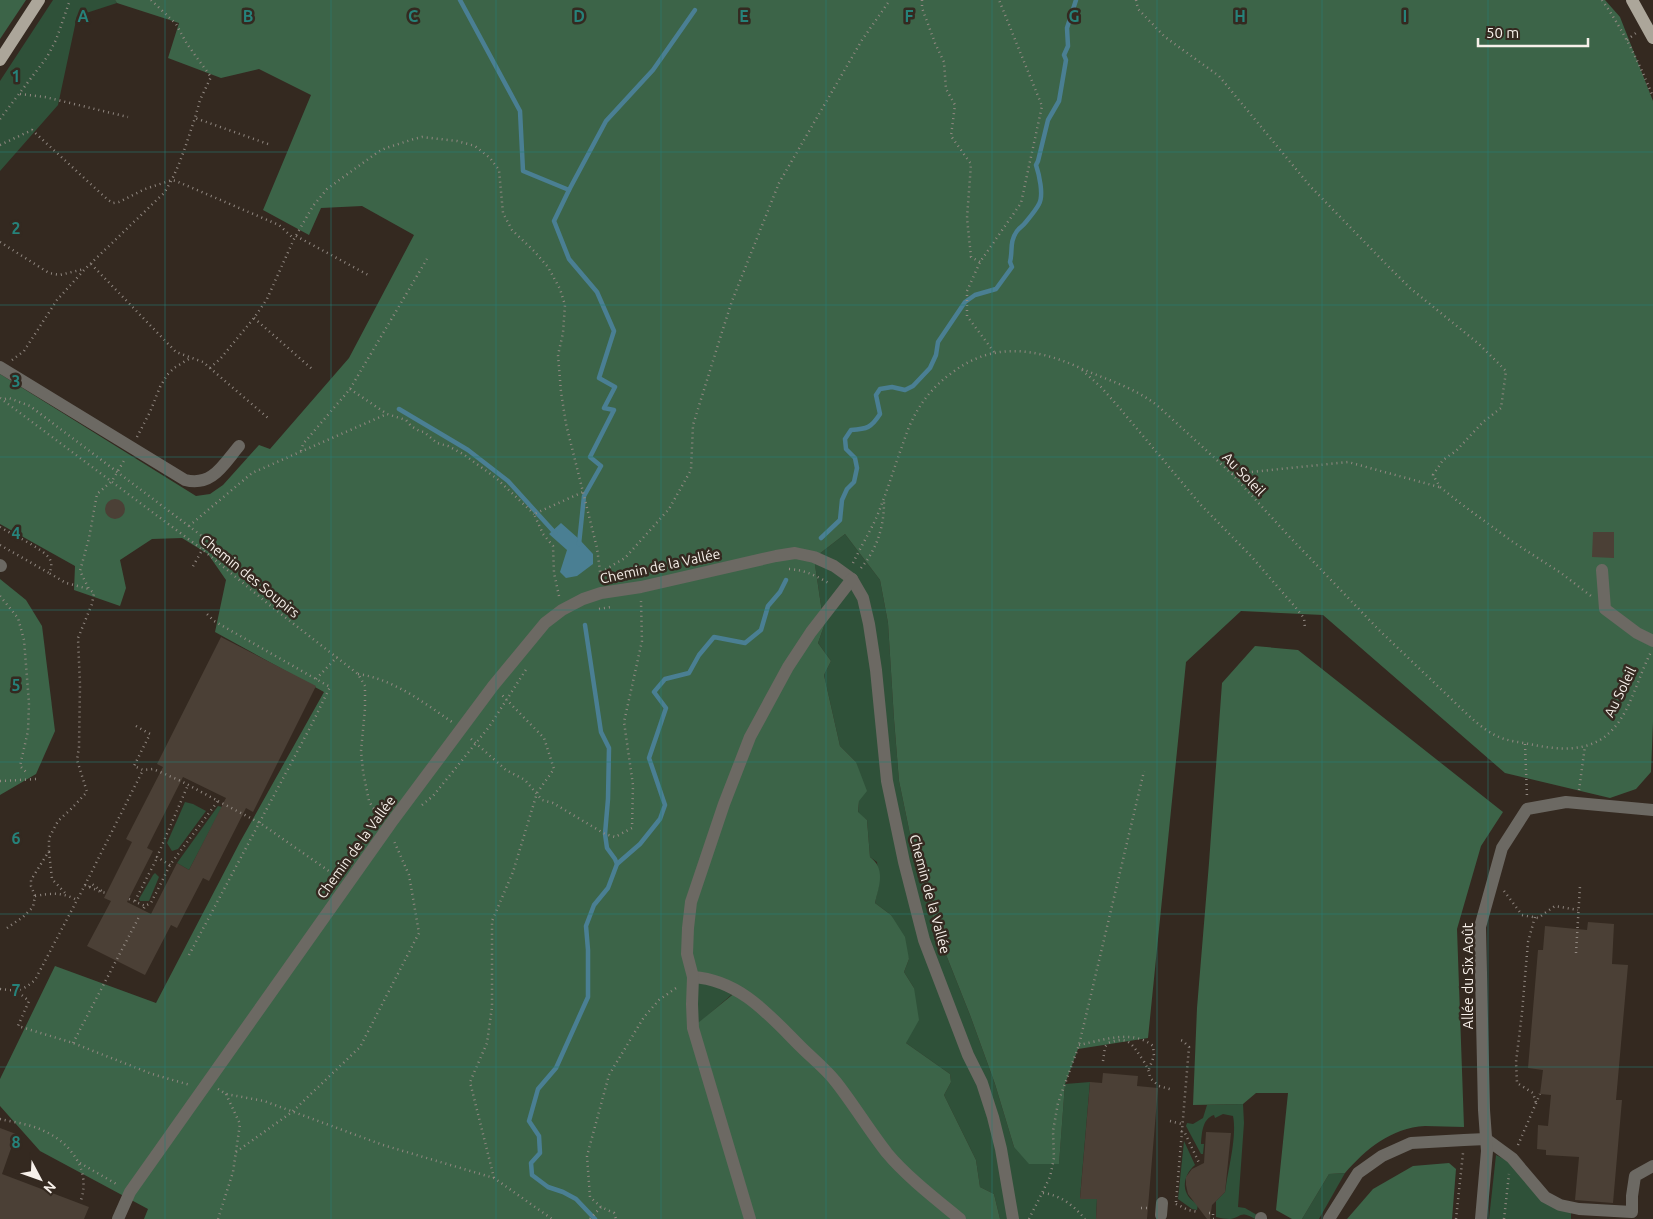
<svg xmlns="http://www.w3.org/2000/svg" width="1653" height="1219" font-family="Ubuntu,sans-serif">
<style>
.green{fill:#2f5139}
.forest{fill:#3c6448;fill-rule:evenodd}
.water{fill:#4a7f93}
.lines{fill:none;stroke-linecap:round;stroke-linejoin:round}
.stream{stroke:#4a7f93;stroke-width:4.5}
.building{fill:#4b4036;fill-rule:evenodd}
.path{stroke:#918881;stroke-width:2.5;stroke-dasharray:1 4;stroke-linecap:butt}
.minor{stroke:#6c6963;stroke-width:12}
.major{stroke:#aca69a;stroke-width:12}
.grid{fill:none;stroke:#26827a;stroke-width:1;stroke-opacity:0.55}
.labels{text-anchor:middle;stroke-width:5;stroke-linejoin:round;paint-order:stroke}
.street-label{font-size:14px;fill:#f7f0ea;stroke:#342920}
.grid-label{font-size:16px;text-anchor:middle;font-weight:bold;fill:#26827a;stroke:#342920;stroke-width:5;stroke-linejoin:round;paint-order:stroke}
</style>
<rect width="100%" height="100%" fill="#342920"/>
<!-- green -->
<g class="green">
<polygon points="53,0 115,0 117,3 77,16 58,105 0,171 0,81"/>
<polygon points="845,534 880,580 888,623 894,719 899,781 917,868 941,942 970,1015 995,1084 1014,1147 1059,1163 1065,1084 1090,1082 1080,1198 1097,1199 1096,1218 1098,1219 1000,1219 994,1194 980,1187 976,1160 944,1095 951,1082 950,1074 906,1043 914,988 904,972 909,959 891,915 875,903 879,884 877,862 870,857 867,820 858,813 859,801 856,762 840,746 824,675 831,661 818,643 824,626 814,558"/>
<polygon points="185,802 193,804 206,811 178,849 172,851 167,843"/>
<polygon points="218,806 222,807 189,870 177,863"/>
<polygon points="155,873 159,877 149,901 140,901 139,899 153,875"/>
<polygon points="693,977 737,990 693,1028"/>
<path d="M1243,1104L1244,1123L1238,1207L1245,1208L1257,1215L1255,1219C1239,1210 1243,1217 1230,1219C1226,1219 1220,1218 1216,1217V1201L1225,1192L1226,1186C1229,1166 1237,1135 1233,1116L1223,1114L1215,1118L1214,1115C1202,1119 1202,1133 1201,1144H1204L1203,1154H1201L1186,1126L1187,1123L1193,1124L1203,1118L1207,1105Z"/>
<path d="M1184,1141L1195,1165C1181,1177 1181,1196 1198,1204L1197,1210L1192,1209L1178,1199Z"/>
<polygon points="1496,1155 1510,1162 1571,1213 1571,1219 1489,1219"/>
<polygon points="1345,1173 1319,1219 1302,1219 1329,1174"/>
</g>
<!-- forest -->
<g class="forest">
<polygon points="0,0 26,0 0,39"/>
<path d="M115,0H1605L1620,17L1653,101V722L1651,772L1636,789L1610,798L1505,773L1323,615L1241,611L1186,662L1148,1038L1078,1049L1065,1084L1059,1164H1029L1014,1147L995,1084L970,1015L941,942L917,868L899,781L894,719L888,623L880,580L845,534L814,558L824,626L818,643L831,661L824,675L840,746L856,762L867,791L859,801L858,812L867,820L870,857C886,869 879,886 875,903L891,915L905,937L909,959L904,972L914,988L919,1020L906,1043L950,1074L951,1082L944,1095L976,1160L980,1187L994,1194L1000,1219H144L148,1209L40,1151L0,1106V1079L55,966L156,1003L240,842L324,692L215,632L226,580L208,554L182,538L152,539L120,560L126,588L120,606L74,590L75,566L0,524V374L196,496L210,494L223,485L259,445L270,449L349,358L414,235L362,206L321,208L309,235L263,210L311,95L259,69L221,78L168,58L179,23L117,3ZM693,978L737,991L693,1027Z"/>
<polygon points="0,579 26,600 42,626 55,731 36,774 0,795"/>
<path d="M1255,646L1298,650L1503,812L1481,846L1457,929L1464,1127C1451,1127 1438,1126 1425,1126C1391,1128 1366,1149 1345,1173L1329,1174L1302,1219H1292L1276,1210L1288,1093H1256L1243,1104L1193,1105L1197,1008L1209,863L1222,683Z"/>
<polygon points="1449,1163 1456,1169 1452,1219 1347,1219 1373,1189 1413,1166"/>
</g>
<!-- water -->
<polygon class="water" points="561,523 579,539 593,554 593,564 577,576 566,578 560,572 567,550 549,534"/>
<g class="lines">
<!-- stream -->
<g class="stream">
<polyline points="460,0 520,111 523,171 569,190 554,221 569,259 597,292 614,331 599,378 615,387 604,408 614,410 590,457 601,466 584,496 579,544"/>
<polyline points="569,190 606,121 653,70 695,10"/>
<polyline points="399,409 468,450 508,481 555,533"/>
<path d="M821,538L840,520L842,500L847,489L854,482L857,468L855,458L846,449L845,439L851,430C867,429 871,428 880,414L876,395L880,389L892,387L905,390L913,386L930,368L936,355L938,342L965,302L975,295L996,289L1012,267L1010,262C1013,251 1009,242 1017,231C1019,228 1023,226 1025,223C1030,217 1036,210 1039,204C1044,195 1039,174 1036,165L1038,161L1048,120L1059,101L1066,60L1064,55L1068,46L1067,28L1076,0"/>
<polyline points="585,625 601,732 609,748 608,799 605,834 607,848 615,859 617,864"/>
<polyline points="595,1219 576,1199 563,1192 548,1187 532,1175 531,1163 540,1153 539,1136 529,1121 538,1089 556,1068 588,997 588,950 586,926 594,905 608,888 617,864 640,844 660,819 665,805 649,758 666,708 654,692 665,679 689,673 699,655 714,637 745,643 761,630 768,606 780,592 786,580"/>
</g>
</g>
<!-- building -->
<g class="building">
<circle cx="115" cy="509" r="10"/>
<polygon points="1593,532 1614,532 1614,558 1592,557"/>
<path d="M221,637L316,686L253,812L246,808L209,881L203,878L177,928L171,925L145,975L87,946L111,901L104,898L132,842L126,839L163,767L157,764ZM183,777L226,798L189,870L177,863L151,914L127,902L153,851L147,848Z"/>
<polygon points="1588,922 1614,924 1612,964 1628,965 1616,1100 1622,1100 1613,1203 1575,1200 1579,1157 1546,1155 1546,1150 1537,1149 1538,1125 1548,1126 1551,1095 1540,1094 1543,1070 1528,1068 1538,950 1543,950 1545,926 1587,930"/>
<polygon points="1103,1073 1138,1076 1137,1086 1158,1088 1147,1219 1096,1219 1097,1199 1080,1199 1090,1082 1102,1083"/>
<polygon points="0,1128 16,1134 2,1174 89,1207 84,1219 0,1219"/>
<polygon points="1206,1132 1231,1133 1225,1192 1212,1205 1210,1219 1207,1219 1188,1194 1186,1185 1186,1177 1192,1169 1204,1163"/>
</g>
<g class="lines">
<!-- path -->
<g class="path">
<polyline points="151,0 176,24 187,44 211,77 200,100 195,118"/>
<polyline points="922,0 922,8 935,43 944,62 946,89 955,105 951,136 971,164 967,218 971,257 980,262"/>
<polyline points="1136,0 1138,9 1165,37 1219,76 1310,186 1385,263 1410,288 1479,344 1506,371 1501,408 1483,422 1456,451 1443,460 1433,475 1440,487 1460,503 1513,542 1561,573 1591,596"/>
<path d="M1602,0C1623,30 1639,62 1653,97"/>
<polyline points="1627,40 1636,33"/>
<polyline points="20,94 45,97 128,117"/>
<polyline points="0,119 47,57 56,40 70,0"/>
<polyline points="0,145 32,130 108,200 113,203 119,202 145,189 172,180 176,181 279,225 294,239"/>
<polyline points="296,236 370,276"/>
<polyline points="0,242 49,273 60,275 84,269"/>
<polyline points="91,264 176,352 203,362 268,418"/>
<polyline points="254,318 312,369"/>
<polyline points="994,352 967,316 967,291 980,262 1021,203 1042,106 999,0"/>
<path d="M12,360L24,351L57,300L85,269L164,193C179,170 186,144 195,118L268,144"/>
<polyline points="210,368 221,358 254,318 267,299 294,239 313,206 327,189 378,152 386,148 414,139 422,137 457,141 475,146 490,158 499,170 503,213 512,230 534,251 548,267 560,289 565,305 563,333 558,355 561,392 566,424 597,548 601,579"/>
<polyline points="1082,370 1101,387 1117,405 1201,505 1251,556 1296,608 1304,618 1305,628"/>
<polyline points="350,389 387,414"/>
<polyline points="0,398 203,550 272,607 358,674 365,686 365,709 361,751 363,771 369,801 373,808 380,814"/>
<polyline points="5,399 9,398 30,406 202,536 205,545 192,568"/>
<polyline points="137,437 150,412 160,387 167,375 174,368 192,357"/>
<polyline points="301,451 303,444 350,389 427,259"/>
<polyline points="1232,474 1348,462 1439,487"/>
<polyline points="189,526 252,473 387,414 406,420 411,426 419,431 424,432 437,443 448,446 463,454 496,478 534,514"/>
<path d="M0,527C11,534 42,548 49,558C52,562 52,568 49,573L66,583L89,589"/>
<polyline points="0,545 49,573"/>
<path d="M853,563C862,544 874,526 881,506C891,480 899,453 909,427C919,404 932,387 953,372C993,342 1035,348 1078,367C1106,380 1135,387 1159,407L1232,474L1285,532L1378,629L1468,715C1477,723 1487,732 1499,737C1508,741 1519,742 1529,744C1558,750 1592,754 1614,728C1631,709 1639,675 1651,652"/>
<path d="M861,568C877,549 884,527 884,502"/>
<path d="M789,569C805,570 817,576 830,584"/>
<polyline points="601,572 625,558 669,509 691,470 693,425 722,332 732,301 779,183 862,40 890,0"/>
<polyline points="0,596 18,618 24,640 29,703 28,731 20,766 27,773"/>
<polyline points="559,596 554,573 553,546 543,534 534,514 583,492"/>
<polyline points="599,609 611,607"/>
<path d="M358,674C393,679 423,702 452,722"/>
<polyline points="316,679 337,657"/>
<polyline points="136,726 150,734 134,766 143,770 153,769 181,781 218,801 170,865 151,903 145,906 143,910"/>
<polyline points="471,739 506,770 525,780 542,800 553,803 605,834 615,837 632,828 633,785 624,722 642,641 641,601"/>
<polyline points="1525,744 1527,797"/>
<polyline points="0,781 37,779"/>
<polyline points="1579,790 1585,746"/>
<polyline points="218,801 260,823 336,876"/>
<polyline points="422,805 433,796 489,727 527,668"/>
<polyline points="49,852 52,879 66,894"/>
<polyline points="170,865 157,857 188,785"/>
<polyline points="85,885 101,892 107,893"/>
<polyline points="89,887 92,884 103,892"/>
<polyline points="1504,891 1522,915 1538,918 1555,906 1578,910"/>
<path d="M35,896C52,893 62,892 77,900"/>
<polyline points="129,899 145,906"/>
<polyline points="135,901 157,858"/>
<polyline points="1535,917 1528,942 1522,1013 1516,1062 1517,1083 1533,1093 1536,1103"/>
<polyline points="7,928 23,917 33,907 35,896 31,886 31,880 49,851 49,838 58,821 71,809 87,792 77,760 79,747 80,685 78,638 92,604 94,593 89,589 80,571 89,538 97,494 112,481 125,459"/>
<polyline points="1576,953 1580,886"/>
<polyline points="189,955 313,722 330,687 214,621 207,614"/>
<path d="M0,989C17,991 21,992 35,980L85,885L143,770"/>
<polyline points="18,992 29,1001 18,1026 73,1043 152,1074 190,1085"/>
<polyline points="73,1043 139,917"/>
<path d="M1079,1045C1103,1040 1133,1029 1153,1046L1154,1056L1149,1069"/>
<path d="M1103,1061L1105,1047L1108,1043C1130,1035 1132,1045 1143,1060C1147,1067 1149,1070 1150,1078L1159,1086L1173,1090"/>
<polyline points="218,1089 226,1094 264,1101 383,1145 494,1178 552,1219"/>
<path d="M0,1119C13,1122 29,1124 42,1130C70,1142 91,1169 81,1200"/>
<polyline points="1170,1121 1182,1124"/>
<polyline points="1181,1131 1185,1133 1200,1165"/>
<polyline points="1518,1145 1540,1094"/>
<polyline points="236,1152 292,1112 360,1047 419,933 409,875 394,841"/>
<polyline points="80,1163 118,1185"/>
<polyline points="494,1178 470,1082 487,1043 492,1007 492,921 513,872 537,793 554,769 544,738 502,695"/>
<path d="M1043,1193C1061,1195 1074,1206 1085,1219"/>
<polyline points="1176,1202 1189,1047 1183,1041 1178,1039"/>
<polyline points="1176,1204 1188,1210 1198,1212"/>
<polyline points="601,1207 590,1197 587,1156 609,1075 644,1017 659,1000 679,986"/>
<polyline points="1141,1208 1148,1208"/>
<polyline points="1209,1213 1213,1213 1213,1219 1217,1219"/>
<polyline points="218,1219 233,1172 240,1124 226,1094"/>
<polyline points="590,1219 601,1207 614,1213 616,1219"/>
<polyline points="1029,1219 1050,1177 1054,1158 1053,1131 1058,1103 1079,1045 1144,771"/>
<polyline points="1456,1219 1463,1153"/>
<polyline points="1504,1219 1509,1174"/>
</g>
<!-- minor -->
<g class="minor">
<path d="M0,367L185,480C212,487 223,465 239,446"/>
<polyline points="0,565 1,566"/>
<polyline points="1602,570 1605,609 1637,633 1653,641"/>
<path d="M693,977C740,980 770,1016 801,1047C813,1059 826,1069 836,1082C854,1105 869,1130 887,1153C906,1176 937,1200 960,1219"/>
<polyline points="1161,1215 1162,1203"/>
<polyline points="1261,1218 1261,1219"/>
<polyline points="118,1219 130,1192 391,823 493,686 545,623 562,610 583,599 601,593 641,587 776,556 795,553 814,557 834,566 852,579 863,598 869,624 876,670 887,781 904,862 924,940 968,1055 982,1083 993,1117 1001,1149 1013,1219"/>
<polyline points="750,1219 693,1028 692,1004 693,977 687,954 688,928 691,902 724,804 750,737 788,667 811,632 852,579"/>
<polyline points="1329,1219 1358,1173 1382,1156 1411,1143 1464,1140 1486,1139 1512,1158 1545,1197 1560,1205 1579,1209 1632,1212 1632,1196 1635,1176 1653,1166"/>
<polyline points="1481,1219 1487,1151 1484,1110 1480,927 1502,848 1527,809 1566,802 1653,810"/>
</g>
<!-- major -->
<g class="major">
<polyline points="1632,0 1653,38"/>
<polyline points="0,60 39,0"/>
</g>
</g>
<!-- grid -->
<path class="grid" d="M165,0V1219M331,0V1219M496,0V1219M661,0V1219M826,0V1219M992,0V1219M1157,0V1219M1322,0V1219M1488,0V1219M0,152H1653M0,305H1653M0,457H1653M0,610H1653M0,762H1653M0,914H1653M0,1067H1653"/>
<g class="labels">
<!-- street labels -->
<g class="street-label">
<text transform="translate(1244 474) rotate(46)" y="5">Au Soleil</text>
<text transform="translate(660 566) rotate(-12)" y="5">Chemin de la Vallée</text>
<text transform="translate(250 576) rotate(39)" y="5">Chemin des Soupirs</text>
<text transform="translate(1620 692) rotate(-64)" y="5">Au Soleil</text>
<text transform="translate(356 847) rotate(-54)" y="5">Chemin de la Vallée</text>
<text transform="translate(930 894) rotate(75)" y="5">Chemin de la Vallée</text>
<text transform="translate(1468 976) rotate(-90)" y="5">Allée du Six Août</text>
</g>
</g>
<g class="grid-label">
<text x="83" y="22">A</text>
<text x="248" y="22">B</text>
<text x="413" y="22">C</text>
<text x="579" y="22">D</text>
<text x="744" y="22">E</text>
<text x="909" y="22">F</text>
<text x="1074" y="22">G</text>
<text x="1240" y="22">H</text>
<text x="1405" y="22">I</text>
<text x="16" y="82">1</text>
<text x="16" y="234">2</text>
<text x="16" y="387">3</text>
<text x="16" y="539">4</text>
<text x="16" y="691">5</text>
<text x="16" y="844">6</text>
<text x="16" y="996">7</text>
<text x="16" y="1148">8</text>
</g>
<!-- north arrow -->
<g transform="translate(40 1179) rotate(131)" stroke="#342920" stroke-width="4" paint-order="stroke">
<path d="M0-4L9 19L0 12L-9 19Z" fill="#f7f0ea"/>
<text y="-8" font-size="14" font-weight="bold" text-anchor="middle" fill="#f7f0ea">N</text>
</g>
<!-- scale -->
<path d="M1478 38v8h110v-8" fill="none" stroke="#f7f0ea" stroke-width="2.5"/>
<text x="1486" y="38" font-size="15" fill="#f7f0ea" stroke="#342920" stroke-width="4" paint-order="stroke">50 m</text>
</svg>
